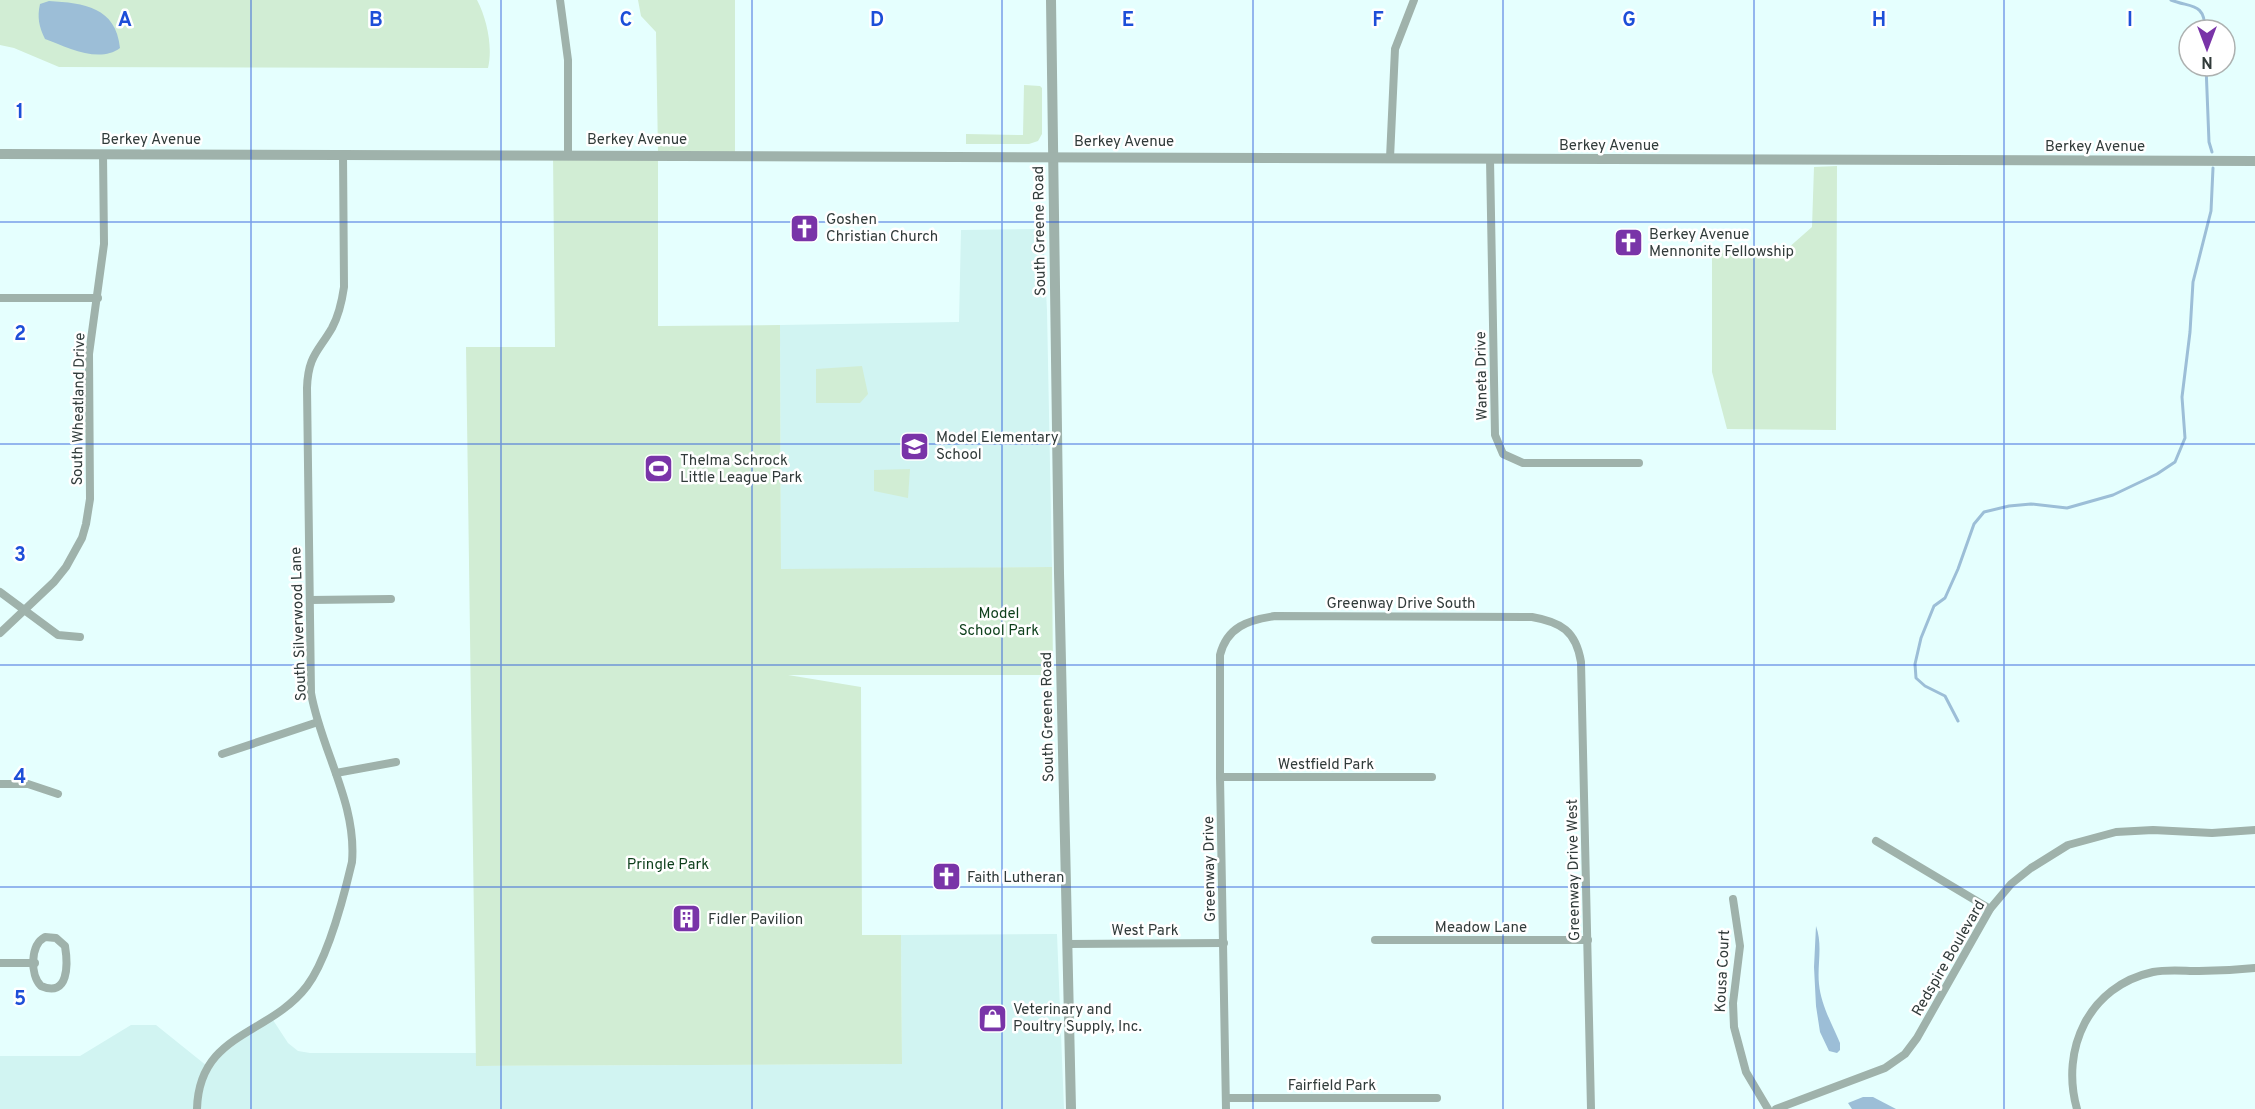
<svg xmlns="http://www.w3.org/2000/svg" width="2255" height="1109" font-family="Overpass,sans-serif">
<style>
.built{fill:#d1f4f2}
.green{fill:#d1edd4}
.water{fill:#9cbed7}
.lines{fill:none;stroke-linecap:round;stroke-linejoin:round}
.stream{stroke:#9cbed7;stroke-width:3}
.minor{stroke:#9fb2ab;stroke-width:8}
.tertiary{stroke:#9fb2ab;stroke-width:10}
.grid{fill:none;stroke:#1d4ed8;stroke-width:1.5;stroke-opacity:0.55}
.labels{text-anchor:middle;stroke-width:5;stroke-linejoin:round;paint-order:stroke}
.street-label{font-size:15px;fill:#313b3a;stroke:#fff}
.poi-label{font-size:15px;fill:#313b3a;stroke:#fff;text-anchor:start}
.park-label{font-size:15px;fill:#0d3f1b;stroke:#fff}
.grid-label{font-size:20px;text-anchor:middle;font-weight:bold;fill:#1d4ed8;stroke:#fff;stroke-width:5;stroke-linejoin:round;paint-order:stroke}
</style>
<rect width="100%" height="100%" fill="#e5fffe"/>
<!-- built -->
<g class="built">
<polygon points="1043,229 1047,311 1052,567 781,570 780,325 959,322 961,230"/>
<polygon points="1057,934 1064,1109 0,1109 0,1056 80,1056 131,1025 156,1025 207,1066 271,1017 288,1043 298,1051 310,1053 476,1053 476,1066 902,1064 901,935"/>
</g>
<!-- green -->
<g class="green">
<path d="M0,0H477C487,19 493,47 488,68L59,67L14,48L0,45Z"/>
<polygon points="638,0 735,0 735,155 658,155 658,326 780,325 781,569 1052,567 1053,672 1049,675 788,675 861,687 862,935 901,935 902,1064 476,1066 466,347 555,347 553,154 658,154 656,32 641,16"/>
<polygon points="1024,85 1040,86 1042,88 1042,134 1038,141 1029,144 966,144 966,134 1023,135"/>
<polygon points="1837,166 1836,430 1727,429 1712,372 1712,250 1787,249 1812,227 1814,167"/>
<polygon points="862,366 868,394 860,403 816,403 816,369"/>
<polygon points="910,469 908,498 874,491 874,470"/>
</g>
<!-- water -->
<g class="water">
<path d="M49,1C84,3 116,7 120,48C99,64 67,47 45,39C39,27 37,17 40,4Z"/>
<path d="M1816,926C1823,945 1817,965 1819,984C1821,1005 1832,1024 1840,1043V1050L1837,1053L1829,1051L1820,1032L1816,1006L1814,967Z"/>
<polygon points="1863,1097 1873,1097 1896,1109 1852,1109 1848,1103"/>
</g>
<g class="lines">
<!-- stream -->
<g class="stream">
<path d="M2171,0C2191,8 2205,2 2205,30"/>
<polyline points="2206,66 2209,142 2212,152"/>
<polyline points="1958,721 1945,696 1925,686 1916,678 1915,664 1921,638 1934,606 1945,598 1958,569 1974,524 1984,512 2009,506 2031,504 2067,508 2113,495 2157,474 2175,462 2185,438 2182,397 2190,332 2193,282 2211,211 2213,168"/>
</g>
<!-- minor -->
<g class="minor">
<polyline points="560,0 568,60 568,154"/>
<polyline points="1390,158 1395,49 1414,0"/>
<polyline points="1490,159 1495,435 1503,454 1523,463 1639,463"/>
<polyline points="0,298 98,298"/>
<polyline points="0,592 58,635 80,637"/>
<polyline points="310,600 391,599"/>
<polyline points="0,633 54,582 66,567 82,538 86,524 90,499 89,354 104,244 103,154"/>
<polyline points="222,754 318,722"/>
<polyline points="336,773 396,762"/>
<polyline points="1220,777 1432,777"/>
<polyline points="0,784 28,784 58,794"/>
<polyline points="1876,841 1990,909"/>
<polyline points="1733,899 1740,946 1733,1003 1734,1027 1746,1072 1768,1109"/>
<path d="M45,937L56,938L65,946C68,964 69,998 41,986C30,975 30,945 45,937Z"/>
<polyline points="1375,940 1588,940"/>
<polyline points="1067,944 1224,943"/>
<polyline points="0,963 35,963"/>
<polyline points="1226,1098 1437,1098"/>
<path d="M197,1109C199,1032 269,1036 307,986C328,958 344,896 352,862C357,803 321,750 311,693L307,388C308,356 318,352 332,328C339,315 342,301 344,287L343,154"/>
<path d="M1226,1109L1220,777V655C1227,627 1248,620 1275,616L1532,617C1561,622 1576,631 1581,662L1591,1109"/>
<polyline points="1776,1109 1885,1068 1905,1054 1917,1038 1990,909 2011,884 2031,868 2068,845 2116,832 2153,830 2212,833 2255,830"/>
<path d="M2077,1109C2060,1049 2089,986 2153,972C2168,969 2184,971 2199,971C2218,971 2236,970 2255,968"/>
</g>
<!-- tertiary -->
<g class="tertiary">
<polyline points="1051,0 1059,573 1071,1109"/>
<polyline points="0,154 2255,161"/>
</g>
</g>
<!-- grid -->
<path class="grid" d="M251,0V1109M501,0V1109M752,0V1109M1002,0V1109M1253,0V1109M1503,0V1109M1754,0V1109M2004,0V1109M0,222H2255M0,444H2255M0,665H2255M0,887H2255"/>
<!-- icons -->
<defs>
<symbol id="church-square" viewBox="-11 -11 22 22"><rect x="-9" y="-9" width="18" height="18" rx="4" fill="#7934a8" stroke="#fff"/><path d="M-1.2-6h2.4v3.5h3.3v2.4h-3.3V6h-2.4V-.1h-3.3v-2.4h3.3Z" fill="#fff"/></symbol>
<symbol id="school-square" viewBox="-11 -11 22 22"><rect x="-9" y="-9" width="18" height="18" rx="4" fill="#7934a8" stroke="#fff"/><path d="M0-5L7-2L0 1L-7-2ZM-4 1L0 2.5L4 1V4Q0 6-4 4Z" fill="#fff"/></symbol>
<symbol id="stadium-square" viewBox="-11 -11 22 22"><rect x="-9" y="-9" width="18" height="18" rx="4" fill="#7934a8" stroke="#fff"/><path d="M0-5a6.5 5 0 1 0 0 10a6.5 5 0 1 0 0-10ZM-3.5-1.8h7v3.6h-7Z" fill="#fff"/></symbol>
<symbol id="building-square" viewBox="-11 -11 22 22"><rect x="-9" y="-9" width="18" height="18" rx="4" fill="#7934a8" stroke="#fff"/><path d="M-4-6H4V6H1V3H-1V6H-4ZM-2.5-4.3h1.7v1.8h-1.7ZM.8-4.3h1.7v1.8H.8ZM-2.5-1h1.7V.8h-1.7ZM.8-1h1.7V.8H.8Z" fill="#fff"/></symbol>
<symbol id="shop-square" viewBox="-11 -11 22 22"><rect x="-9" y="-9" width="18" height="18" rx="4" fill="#7934a8" stroke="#fff"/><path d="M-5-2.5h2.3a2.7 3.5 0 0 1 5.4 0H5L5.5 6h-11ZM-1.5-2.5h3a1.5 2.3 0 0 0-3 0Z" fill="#fff"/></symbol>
</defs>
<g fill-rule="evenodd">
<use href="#church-square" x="788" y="212" width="33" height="33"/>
<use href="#church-square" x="1612" y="226" width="33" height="33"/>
<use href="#school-square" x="898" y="430" width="33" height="33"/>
<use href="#stadium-square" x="642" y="452" width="33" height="33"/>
<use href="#church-square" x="930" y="860" width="33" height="33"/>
<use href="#building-square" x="670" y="902" width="33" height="33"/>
<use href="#shop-square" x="976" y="1002" width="33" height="33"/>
</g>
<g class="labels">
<!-- street labels -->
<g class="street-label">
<text x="151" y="144">Berkey Avenue</text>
<text x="637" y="144">Berkey Avenue</text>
<text x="1124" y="146">Berkey Avenue</text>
<text x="1609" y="150">Berkey Avenue</text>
<text x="2095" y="151">Berkey Avenue</text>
<text transform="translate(1039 231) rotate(-91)" y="5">South Greene Road</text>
<text transform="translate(1481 376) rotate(-91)" y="5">Waneta Drive</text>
<text transform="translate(78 409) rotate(-89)" y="5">South Wheatland Drive</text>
<text x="1401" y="608">Greenway Drive South</text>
<text transform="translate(298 624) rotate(-92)" y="5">South Silverwood Lane</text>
<text transform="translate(1047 717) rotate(-91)" y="5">South Greene Road</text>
<text x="1326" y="769">Westfield Park</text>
<text transform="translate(1209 869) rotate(-91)" y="5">Greenway Drive</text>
<text transform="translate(1573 870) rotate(-91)" y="5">Greenway Drive West</text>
<text x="1481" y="932">Meadow Lane</text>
<text x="1145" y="935">West Park</text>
<text transform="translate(1948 958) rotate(-60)" y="5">Redspire Boulevard</text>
<text transform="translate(1722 971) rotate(-87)" y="5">Kousa Court</text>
<text x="1332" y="1090">Fairfield Park</text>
</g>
<!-- poi labels -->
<g class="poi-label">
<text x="826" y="224">Goshen<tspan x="826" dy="17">Christian Church</tspan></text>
<text x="1649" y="239">Berkey Avenue<tspan x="1649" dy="17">Mennonite Fellowship</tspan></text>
<text x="936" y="442">Model Elementary<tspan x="936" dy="17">School</tspan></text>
<text x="680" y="465">Thelma Schrock<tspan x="680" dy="17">Little League Park</tspan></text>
<text x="967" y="882">Faith Lutheran</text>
<text x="708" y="924">Fidler Pavilion</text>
<text x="1013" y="1014">Veterinary and<tspan x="1013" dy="17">Poultry Supply, Inc.</tspan></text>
</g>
<!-- park labels -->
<g class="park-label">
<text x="999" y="618">Model<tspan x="999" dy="17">School Park</tspan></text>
<text x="668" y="869">Pringle Park</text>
</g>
</g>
<g class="grid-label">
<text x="125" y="26">A</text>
<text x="376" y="26">B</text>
<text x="626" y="26">C</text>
<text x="877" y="26">D</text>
<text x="1128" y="26">E</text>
<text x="1378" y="26">F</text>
<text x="1629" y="26">G</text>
<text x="1879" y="26">H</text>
<text x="2130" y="26">I</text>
<text x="20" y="118">1</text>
<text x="20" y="340">2</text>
<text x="20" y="561">3</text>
<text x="20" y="783">4</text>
<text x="20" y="1005">5</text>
</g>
<!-- north arrow -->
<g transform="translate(2207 48) rotate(180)"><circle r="28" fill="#ffffff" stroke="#adb1b0" stroke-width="1.5"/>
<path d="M0-4.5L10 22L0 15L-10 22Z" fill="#7934a8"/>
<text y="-9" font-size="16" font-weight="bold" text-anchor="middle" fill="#313b3a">N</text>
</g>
</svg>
